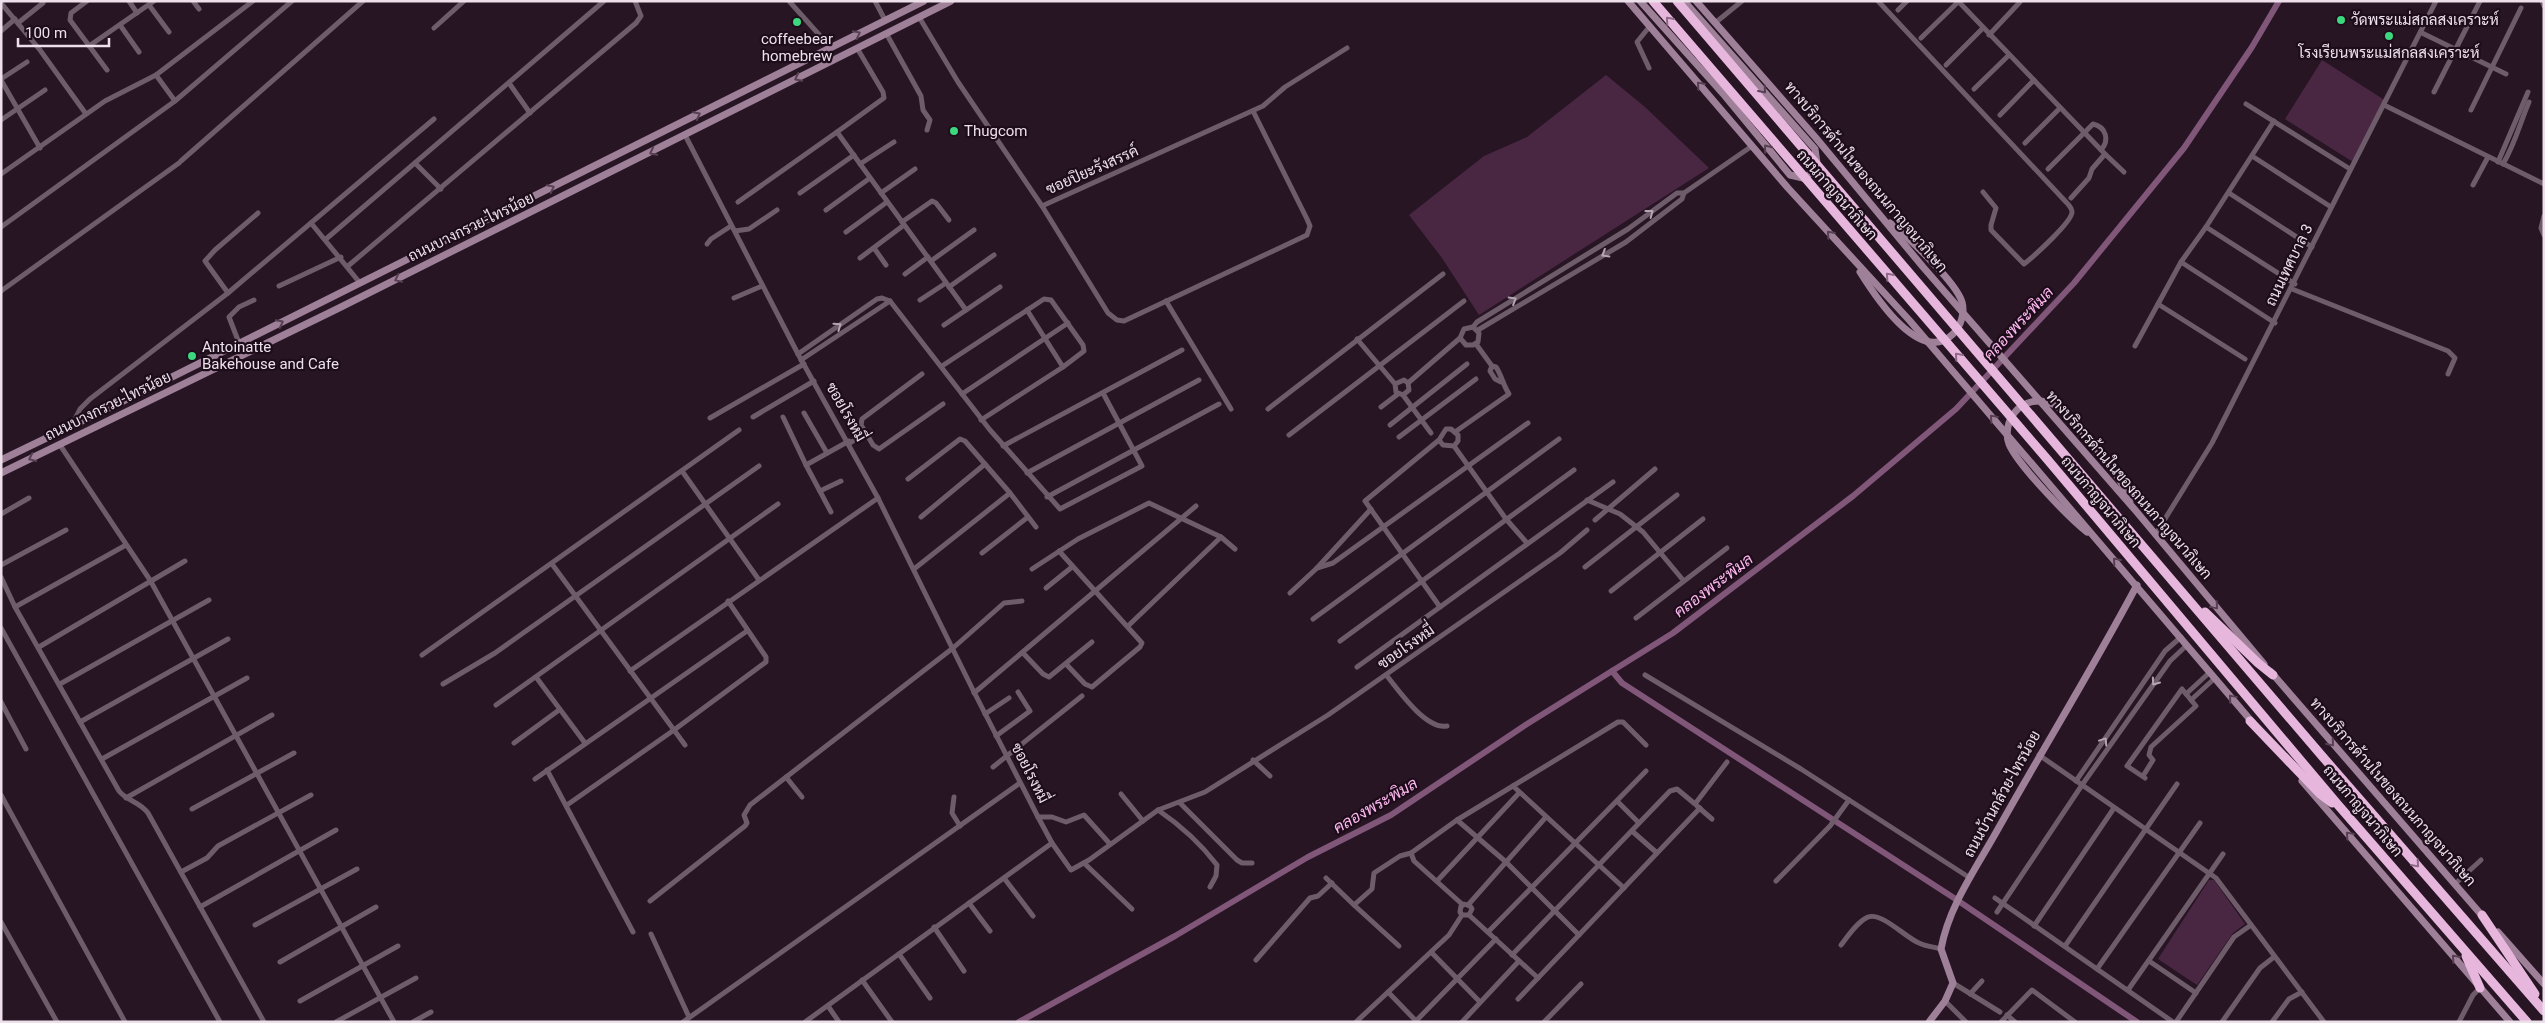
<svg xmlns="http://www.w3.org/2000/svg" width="2545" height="1023" font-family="Roboto,Sarabun,sans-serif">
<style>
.green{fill:#492743}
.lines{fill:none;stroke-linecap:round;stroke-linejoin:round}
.canal{stroke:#805679;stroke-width:6}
.street{stroke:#6f5c6b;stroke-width:5}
.secondary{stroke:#9f8099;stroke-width:7}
.highway{stroke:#e7b6dd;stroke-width:9}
.oneway{stroke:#8c6a85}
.oneway2{stroke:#584053}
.oneway3{stroke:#b4a5b1}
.poi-dot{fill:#3cd77e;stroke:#1d0c1a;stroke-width:2}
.labels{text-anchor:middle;stroke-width:4.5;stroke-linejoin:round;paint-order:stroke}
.poi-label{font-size:15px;fill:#ede0eb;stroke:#1d0c1a;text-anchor:start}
.street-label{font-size:15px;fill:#ede0eb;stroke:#1d0c1a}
.water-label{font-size:16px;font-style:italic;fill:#feb9f1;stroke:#1d0c1a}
</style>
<rect width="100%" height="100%" fill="#271524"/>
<!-- green -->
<g class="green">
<polygon points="2322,60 2386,101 2353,162 2285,119"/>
<polygon points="1606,75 1645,107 1709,168 1479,315 1442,258 1409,215 1484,156 1527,137"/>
<polygon points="2209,880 2214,880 2245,924 2233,933 2197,985 2158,959"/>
</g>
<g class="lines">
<!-- canal -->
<g class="canal">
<polyline points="1612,671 1622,683 1954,898 2137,1022"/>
<polyline points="1019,1022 1175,936 1308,857 1391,815 1527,724 1673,633 1853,496 1956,409 2074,283 2184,148 2252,47 2279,1"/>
</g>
<!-- street -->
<g class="street">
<polyline points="87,1 71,13 70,20 107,70"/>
<polyline points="129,1 137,13"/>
<polyline points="193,1 199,9"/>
<polyline points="789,1 831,48"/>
<polyline points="875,1 885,20"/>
<path d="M1878,1L2066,202C2069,205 2072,208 2072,212C2072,222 2033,257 2024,264L1991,230V225L1996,208L1983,192"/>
<polyline points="1958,1 2105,154 2092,169 2089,178 2071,198"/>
<polyline points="2542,1 2544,6"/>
<polyline points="1,3 40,50 86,114"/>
<polyline points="149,5 169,32"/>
<polyline points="1898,10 1907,1"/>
<polyline points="919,17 958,82 1042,206 1263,106 1285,87 1347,48"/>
<polyline points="18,23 43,3"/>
<polyline points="1715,23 1742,1"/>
<polyline points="120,25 139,52"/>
<polyline points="434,28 464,1"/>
<polyline points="1,31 15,19"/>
<polyline points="886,33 921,96 923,110 930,120 927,130"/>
<polyline points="2422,33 2506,74"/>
<polyline points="1989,35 2020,2"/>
<polyline points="1921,38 1958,2"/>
<polyline points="89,46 154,1"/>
<polyline points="857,48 883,92 884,98 837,132 966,310"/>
<polyline points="1946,65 1982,29"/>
<polyline points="1649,68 1637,42 1650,26"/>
<polyline points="156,75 175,101"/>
<polyline points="1,79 27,62"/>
<polyline points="1,80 40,148"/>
<polyline points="509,83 530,113"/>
<polyline points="1974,89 2009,55"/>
<polyline points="2434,92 2480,1"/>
<polyline points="2246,104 2350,169"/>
<polyline points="2384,105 2544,184"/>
<polyline points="2471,110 2521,8"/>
<polyline points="2000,115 2034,80"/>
<polyline points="1,120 45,90"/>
<polyline points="685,135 798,354 878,498 973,690 1038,817 1052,843 1071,870 1089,860 1158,810 1205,792 1328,715 1560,553 1587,530"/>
<polyline points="2025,143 2060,108"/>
<polyline points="2105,154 2124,172"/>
<polyline points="2252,156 2331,207"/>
<polyline points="181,161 363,1"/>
<polyline points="2498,162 2528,92"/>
<polyline points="415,163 441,189"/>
<polyline points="860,164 894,142"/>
<path d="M2503,164C2515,144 2520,123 2529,102"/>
<path d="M2048,169L2093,124C2106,127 2110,140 2101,150"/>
<polyline points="1,174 105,101 156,75 253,1"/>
<polyline points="2473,185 2488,157"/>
<polyline points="800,193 854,155"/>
<polyline points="881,193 915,169"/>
<polyline points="2229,193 2312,247"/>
<polyline points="738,202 837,132"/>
<polyline points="1042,206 1108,313 1117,320 1124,321 1307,235 1310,226 1307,219 1253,111"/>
<polyline points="826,210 870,178"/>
<polyline points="2544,216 2541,228 2544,235"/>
<polyline points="902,222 932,201 936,203 949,220"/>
<polyline points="311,223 360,283"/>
<polyline points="1,227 175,101 292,1"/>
<polyline points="2206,227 2295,284"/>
<polyline points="735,231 749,229 777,210"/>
<polyline points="846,232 887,202"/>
<polyline points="326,239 604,1"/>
<polyline points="707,244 711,239 731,226"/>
<polyline points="874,248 886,265"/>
<polyline points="860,258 904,225"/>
<polyline points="931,261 974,230"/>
<polyline points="2181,262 2275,323"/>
<polyline points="348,266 636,23 641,16 635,1"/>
<polyline points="905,274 928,257"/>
<polyline points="279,286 341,257"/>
<polyline points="949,287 994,255"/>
<polyline points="2292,289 2448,351 2455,358 2448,374"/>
<polyline points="1,291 179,163"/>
<polyline points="228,293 205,261 215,250 258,213"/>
<polyline points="734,298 762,286"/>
<polyline points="920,300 946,283"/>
<polyline points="1166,301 1231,409"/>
<polyline points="2158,304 2245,359"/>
<polyline points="1027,310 1063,367"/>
<polyline points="944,325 1000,287"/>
<polyline points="1473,327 1477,322 1628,229 1677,193 1684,193 1752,146"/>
<polyline points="1478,330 1626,242 1682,199 1684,193"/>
<polyline points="1357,339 1395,384 1396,392 1403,395 1409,390 1408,383 1404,380 1395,384"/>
<polyline points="239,343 229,317 239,307 254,300"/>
<polyline points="2135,346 2181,262 2206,227 2274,121"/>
<polyline points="798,354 877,299 882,298 890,301 990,430 1060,509 1142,466 1103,393"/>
<polyline points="801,360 890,301"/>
<polyline points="942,366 1044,299 1051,300 1083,345 1084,351 1063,367 981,420"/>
<polyline points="1492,366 1490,371 1495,379 1501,382"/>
<polyline points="1408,383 1460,338 1464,329 1473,327 1479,333 1478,342 1473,345 1466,345 1460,338"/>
<polyline points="962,394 1068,323"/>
<polyline points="1403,395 1431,433"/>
<polyline points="1381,407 1398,394"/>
<polyline points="1268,409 1443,274"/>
<polyline points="804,413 827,453"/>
<polyline points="753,417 814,381"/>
<polyline points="783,417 806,465 849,441"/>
<polyline points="710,418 804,364"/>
<polyline points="1390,425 1467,364"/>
<polyline points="71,427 80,409 90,399 228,293 434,119"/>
<path d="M1455,432L1509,394C1503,385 1502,376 1496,367L1492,366L1476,344"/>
<polyline points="866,433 873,445 879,449 943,404"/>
<polyline points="1289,435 1464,301"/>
<polyline points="1399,437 1476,379"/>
<polyline points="1439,440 1443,445 1454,446 1458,441 1458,435 1451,429 1446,429 1439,440 1365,501 1440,607"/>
<polyline points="850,443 866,433 861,425 862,419 922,374"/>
<polyline points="60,445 150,580 394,1022"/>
<polyline points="1003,446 1182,350"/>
<polyline points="1454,446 1506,519 1527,543"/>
<polyline points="806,465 831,512"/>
<polyline points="682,471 759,580"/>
<polyline points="1027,473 1199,380"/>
<polyline points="908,479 960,439 965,441 1010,493"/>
<polyline points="820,491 841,481"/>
<polyline points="1047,497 1219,404"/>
<polyline points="1587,500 1620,514 1643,532 1683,580"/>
<polyline points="1,514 29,498"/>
<polyline points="921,517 985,464"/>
<polyline points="1595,520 1655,469"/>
<polyline points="2155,535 2212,443 2436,1"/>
<polyline points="1059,551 1142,643 1140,647 1092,687 1085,684 1066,664"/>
<polyline points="982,553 1028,517"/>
<polyline points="552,564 685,745"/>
<polyline points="1,565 66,530"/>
<polyline points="1585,567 1677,495"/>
<polyline points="1317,568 1333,563 1528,423"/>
<polyline points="914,569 1010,493 1036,527"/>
<polyline points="1032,569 1078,539 1149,503 1221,537 1235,549"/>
<path d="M1,577L15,607L119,791C127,801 140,802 148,813L264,1022"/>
<polyline points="1046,588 1072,567"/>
<polyline points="1611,591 1703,519"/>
<polyline points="1290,593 1317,568 1371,509"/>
<polyline points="15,607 126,545"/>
<polyline points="1636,618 1727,548"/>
<polyline points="1313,619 1559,439"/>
<polyline points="1128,626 1221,537"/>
<polyline points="1,628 220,1022"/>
<polyline points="1340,641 1574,470"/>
<polyline points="39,647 185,561"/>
<polyline points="1023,653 1043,674 1049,677 1092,642"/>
<polyline points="422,655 739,430"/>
<polyline points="1357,667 1613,482"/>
<polyline points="630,671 878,498"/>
<polyline points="1645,675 1801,769 1970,878"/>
<path d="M1387,676C1399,691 1426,730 1447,726"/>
<polyline points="536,677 585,743"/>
<polyline points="60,684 209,600"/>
<polyline points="443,684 495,653 759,466"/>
<polyline points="974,693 1196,506"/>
<polyline points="2186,694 2210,672"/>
<polyline points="2191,700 2215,678"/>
<polyline points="1,702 26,749"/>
<polyline points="496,705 778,504"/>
<polyline points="985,714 1009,698"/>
<polyline points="80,722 228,639"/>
<polyline points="996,736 1030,711 1018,692"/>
<polyline points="514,743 559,710"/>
<polyline points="2039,755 2216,878 2324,1022"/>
<polyline points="102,759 247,678"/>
<polyline points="1253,760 1270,776"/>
<polyline points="993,767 1082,696"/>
<polyline points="547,770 633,932"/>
<polyline points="2143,776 2153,760 2149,755 2151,747 2196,706 2182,689 2127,766 2145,778"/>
<polyline points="786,777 802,797"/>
<polyline points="535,779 747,631"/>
<polyline points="2076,781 2165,651 2181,637"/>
<polyline points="1513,786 1624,888"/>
<polyline points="1121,794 1143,821"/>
<polyline points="1,795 125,1022"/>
<polyline points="954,797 952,813 960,826"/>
<polyline points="126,798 272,715"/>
<polyline points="1617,801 1639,823"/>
<polyline points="1180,803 1237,860 1242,863 1252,863"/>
<polyline points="567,805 674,730 766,662 766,657 728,601"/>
<polyline points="1697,806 1712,819"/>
<polyline points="192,809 294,753"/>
<path d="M1158,810C1180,825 1201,844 1217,865L1216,876L1210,887"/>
<polyline points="1038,817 1052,817 1066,822 1084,815 1110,844"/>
<polyline points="1457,820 1506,862 1579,935"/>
<polyline points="1632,831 1657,853"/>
<polyline points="1411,853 1414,861 1463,905"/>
<polyline points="1084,863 1132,909"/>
<polyline points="181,872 207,858 218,846 311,795"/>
<polyline points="1004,878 1033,916"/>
<polyline points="1326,878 1354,905 1372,889 1374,873 1400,856 1411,853 1457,820 1618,722 1623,722 1646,745"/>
<polyline points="1437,881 1519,793"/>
<polyline points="1776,881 1830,826 1849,800"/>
<polyline points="2455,884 2481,860"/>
<polyline points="1995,898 2173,1022"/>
<polyline points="650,901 745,826 747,823 744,815 750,805 953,648 1004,603 1022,601"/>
<polyline points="969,903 990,931"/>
<polyline points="1354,905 1399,946"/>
<polyline points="1468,905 1546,817"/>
<polyline points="200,907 336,830"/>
<polyline points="1997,912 2082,785 2170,661 2187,645"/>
<polyline points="1469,915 1538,978"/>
<polyline points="1,922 57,1022"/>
<polyline points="255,925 357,869"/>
<polyline points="2034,926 2114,808"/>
<polyline points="934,927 964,971"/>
<polyline points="1488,932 1646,771"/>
<polyline points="651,934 689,1017"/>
<path d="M1841,945C1848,936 1857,922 1868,917C1882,912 1906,938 1919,943C1925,946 1934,947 1941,949"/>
<polyline points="2065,946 2177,784"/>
<polyline points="1431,952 1480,1002"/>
<polyline points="899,954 930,998"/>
<polyline points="1512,955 1670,791 1677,789 1695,804 1727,762"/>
<polyline points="1256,960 1310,898 1318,896 1332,883"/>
<polyline points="2149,961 2196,993"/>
<polyline points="280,962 376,907"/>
<polyline points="2097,969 2200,823"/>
<polyline points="862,980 892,1022"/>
<polyline points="1953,983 2000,1012"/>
<polyline points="2128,990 2223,854"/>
<polyline points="1388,992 1417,1022"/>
<polyline points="1970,994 1982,981"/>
<polyline points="1518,999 1700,808"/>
<polyline points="300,1001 398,946"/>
<polyline points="1945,1001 1966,1022"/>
<polyline points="828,1006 839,1022"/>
<polyline points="2007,1015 2015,1022"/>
<polyline points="336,1022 416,978"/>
<polyline points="413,1022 431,1012"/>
<polyline points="683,1022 1020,783"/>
<polyline points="805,1022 1052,843"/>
<polyline points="1356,1022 1449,935 1462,915 1460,912 1461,906 1464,904 1470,906 1472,909 1469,915 1462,915"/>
<polyline points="1415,1022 1496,939"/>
<polyline points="1462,1022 1519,961"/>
<polyline points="1544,1022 1581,984"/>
<polyline points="2001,1022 2032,990 2075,1022"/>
<polyline points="2176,1022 2234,937 2251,925"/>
<polyline points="2222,1022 2260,968 2274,957"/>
<polyline points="2272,1022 2289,999 2302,992"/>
<polyline points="2459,1022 2473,995 2480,988"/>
</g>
<!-- secondary -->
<g class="secondary">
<polyline points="1628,1 1788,188 1910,321 2253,723"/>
<polyline points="1640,1 1725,96 1790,175 1803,178 1810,174 1817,163 1815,149 1684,1"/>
<polyline points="1696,1 1816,138 1923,267 2136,511 2264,664"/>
<path d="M1860,272C1875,296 1920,366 1953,334C1961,326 1965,313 1962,302C1956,282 1908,237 1890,223"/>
<polyline points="1,460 152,387 924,1"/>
<polyline points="1,473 337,309 951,1"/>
<path d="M2087,532C2068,517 2018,465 2009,444C2005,434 2008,420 2015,412C2024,401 2040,398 2053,404C2066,410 2106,460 2116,474C2121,482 2126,492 2130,501"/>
<polyline points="2271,672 2485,919"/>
<polyline points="2302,781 2510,1022"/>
<polyline points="2498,932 2544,984"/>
<path d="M1929,1022L1945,1001L1953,983L1941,949C1949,905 1977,867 1998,829C2044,747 2093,668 2137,585"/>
</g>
<!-- highway -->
<g class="highway">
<polyline points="1653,1 2047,459 2339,806 2527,1022"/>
<polyline points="1677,1 2322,756 2544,1011"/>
<polyline points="2205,612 2258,663 2273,675"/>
<polyline points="2250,721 2320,794 2332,803"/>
<polyline points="2482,915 2535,994"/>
<polyline points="2466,956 2480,988"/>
</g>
</g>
<!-- one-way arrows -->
<defs><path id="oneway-chevron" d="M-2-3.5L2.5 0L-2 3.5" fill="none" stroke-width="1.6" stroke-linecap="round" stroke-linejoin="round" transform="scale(1.25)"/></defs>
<g class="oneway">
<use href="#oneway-chevron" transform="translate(1669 20) rotate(-131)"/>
<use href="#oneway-chevron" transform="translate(1889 276) rotate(-131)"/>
<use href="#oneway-chevron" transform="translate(1958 356) rotate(-131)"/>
<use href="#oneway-chevron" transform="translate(2416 864) rotate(49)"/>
</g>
<g class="oneway2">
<use href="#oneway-chevron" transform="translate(857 34) rotate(-27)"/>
<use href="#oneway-chevron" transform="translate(798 78) rotate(153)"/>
<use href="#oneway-chevron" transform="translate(1700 85) rotate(-131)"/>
<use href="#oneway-chevron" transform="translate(1763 90) rotate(49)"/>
<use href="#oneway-chevron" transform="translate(697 115) rotate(-27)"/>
<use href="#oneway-chevron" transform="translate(1767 148) rotate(-129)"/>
<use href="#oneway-chevron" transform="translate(653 152) rotate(153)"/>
<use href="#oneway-chevron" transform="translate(551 188) rotate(-26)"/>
<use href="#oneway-chevron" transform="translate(1830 234) rotate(-132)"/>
<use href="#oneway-chevron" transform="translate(398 279) rotate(154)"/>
<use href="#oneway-chevron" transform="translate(280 323) rotate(-27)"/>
<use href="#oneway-chevron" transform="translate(1993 418) rotate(-131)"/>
<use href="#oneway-chevron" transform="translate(32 458) rotate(155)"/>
<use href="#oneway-chevron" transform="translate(2116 561) rotate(-131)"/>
<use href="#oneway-chevron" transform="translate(2215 606) rotate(50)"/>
<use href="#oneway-chevron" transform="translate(2232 698) rotate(-130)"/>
<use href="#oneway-chevron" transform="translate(2331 743) rotate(50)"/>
<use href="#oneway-chevron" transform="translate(2349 835) rotate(-131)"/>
<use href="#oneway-chevron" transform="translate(2455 958) rotate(-131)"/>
</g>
<g class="oneway3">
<use href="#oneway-chevron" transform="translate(1650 213) rotate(-37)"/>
<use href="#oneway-chevron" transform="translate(1605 254) rotate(149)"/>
<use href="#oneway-chevron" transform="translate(1513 300) rotate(-31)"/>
<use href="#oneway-chevron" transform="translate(838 326) rotate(-35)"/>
<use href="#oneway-chevron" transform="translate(2155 682) rotate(125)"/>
<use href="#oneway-chevron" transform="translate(2104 741) rotate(-56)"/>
</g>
<!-- markers -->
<g class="poi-dot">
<circle cx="2341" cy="20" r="5"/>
<circle cx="797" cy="22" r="5"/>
<circle cx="2389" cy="36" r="5"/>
<circle cx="954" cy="131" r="5"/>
<circle cx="192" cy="356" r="5"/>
</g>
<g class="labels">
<!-- poi labels -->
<g class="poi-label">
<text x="2351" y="25">วัดพระแม่สกลสงเคราะห์</text>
<text x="797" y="44" text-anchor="middle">coffeebear<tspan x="797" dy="17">homebrew</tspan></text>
<text x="2389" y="58" text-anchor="middle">โรงเรียนพระแม่สกลสงเคราะห์</text>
<text x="964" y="136">Thugcom</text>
<text x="202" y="352">Antoinatte<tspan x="202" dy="17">Bakehouse and Cafe</tspan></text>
</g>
<!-- street labels -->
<g class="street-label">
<text transform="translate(1092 170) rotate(-24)" y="5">ซอยปิยะรังสรรค์</text>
<text transform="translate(1866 177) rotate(50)" y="5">ทางบริการด้านในของถนนกาญจนาภิเษก</text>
<text transform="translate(1837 195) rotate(49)" y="5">ถนนกาญจนาภิเษก</text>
<text transform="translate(471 227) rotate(-26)" y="5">ถนนบางกรวย-ไทรน้อย</text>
<text transform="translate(2289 265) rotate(-64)" y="5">ถนนเทศบาล 3</text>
<text transform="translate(108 406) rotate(-26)" y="5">ถนนบางกรวย-ไทรน้อย</text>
<text transform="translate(846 412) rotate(60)" y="5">ซอยโรงหมี่</text>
<text transform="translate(2129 485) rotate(49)" y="5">ทางบริการด้านในของถนนกาญจนาภิเษก</text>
<text transform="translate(2101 502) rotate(50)" y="5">ถนนกาญจนาภิเษก</text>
<text transform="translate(1406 647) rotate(-35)" y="5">ซอยโรงหมี่</text>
<text transform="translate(1030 773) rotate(63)" y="5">ซอยโรงหมี่</text>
<text transform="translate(2393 792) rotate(49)" y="5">ทางบริการด้านในของถนนกาญจนาภิเษก</text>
<text transform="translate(2002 794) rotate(-61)" y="5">ถนนบ้านกล้วย-ไทรน้อย</text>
<text transform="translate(2363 811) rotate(50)" y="5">ถนนกาญจนาภิเษก</text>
</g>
<!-- water labels -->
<g class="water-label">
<text transform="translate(2018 323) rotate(-47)" y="6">คลองพระพิมล</text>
<text transform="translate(1713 585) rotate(-37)" y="6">คลองพระพิมล</text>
<text transform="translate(1375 805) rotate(-30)" y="6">คลองพระพิมล</text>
</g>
</g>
<!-- border -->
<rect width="2545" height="1023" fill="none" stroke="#ede0eb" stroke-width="5"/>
<!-- scale -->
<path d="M18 38v8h91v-8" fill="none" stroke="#ede0eb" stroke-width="2.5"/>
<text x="25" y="38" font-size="15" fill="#ede0eb" stroke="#1d0c1a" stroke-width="4" paint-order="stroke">100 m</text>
</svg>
